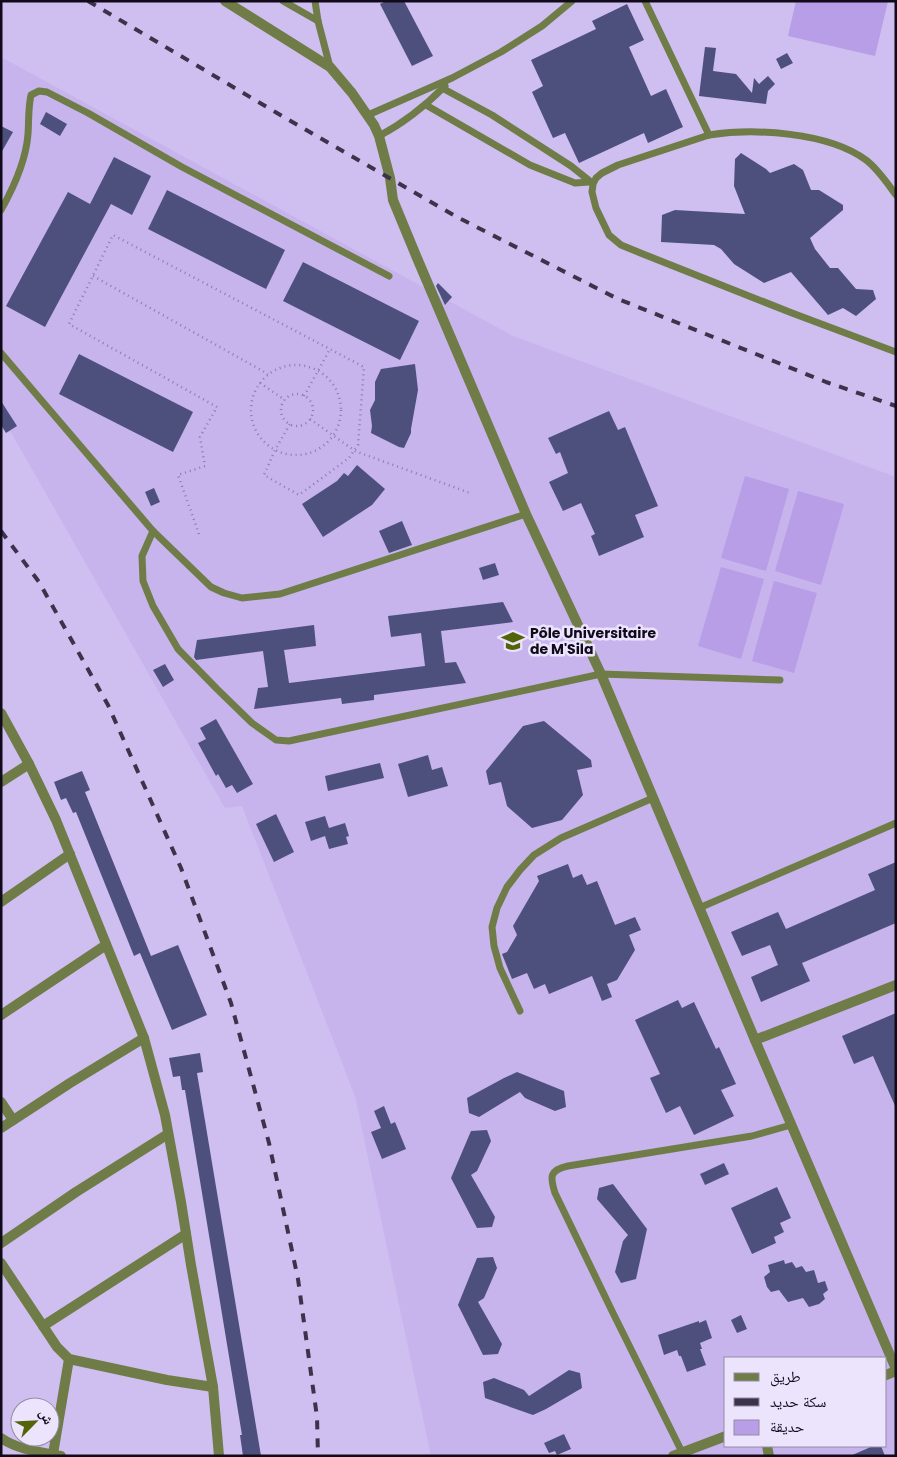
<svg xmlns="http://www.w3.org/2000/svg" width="897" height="1457" font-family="Poppins,'Noto Naskh Arabic',sans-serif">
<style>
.built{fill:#c7b4ed;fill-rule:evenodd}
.green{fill:#b89de7}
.building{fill:#4d507c}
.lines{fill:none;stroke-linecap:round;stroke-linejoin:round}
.path{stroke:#8b7ea4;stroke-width:2.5;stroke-dasharray:1 4;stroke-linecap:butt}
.lane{stroke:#6f7c48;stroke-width:7}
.street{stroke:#6f7c48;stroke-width:10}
.rail{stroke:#3c334b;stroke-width:4;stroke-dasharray:9 9;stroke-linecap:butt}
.labels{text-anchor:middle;stroke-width:5;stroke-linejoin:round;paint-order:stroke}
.poi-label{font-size:14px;font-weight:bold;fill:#110a1b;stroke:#ece3fd;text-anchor:start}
</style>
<rect width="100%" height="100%" fill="#cfbef0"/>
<!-- built -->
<path class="built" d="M1,57L513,336L896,477V1456H431L355,1096L242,806L225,808L12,434L1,423ZM726,1358H886V1446H726Z"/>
<!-- green -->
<g class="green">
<polygon points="796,1 888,1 875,56 788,36"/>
<polygon points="745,476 789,489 766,571 721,558"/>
<polygon points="798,491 844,504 821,585 775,571"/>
<polygon points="721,567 764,579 741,659 698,646"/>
<polygon points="774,581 817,593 794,673 752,661"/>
</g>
<!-- building -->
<g class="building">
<polygon points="386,1 404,1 433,56 412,66 380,4"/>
<polygon points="627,4 644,40 629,47 651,96 666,89 683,127 648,143 644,133 579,163 565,133 553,138 532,92 543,86 531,60 596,29 592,21"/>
<polygon points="705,47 716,48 713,71 736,74 752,93 754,78 759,84 768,76 775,84 768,91 766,104 699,96"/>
<polygon points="787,53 793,63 781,69 776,59"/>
<polygon points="46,112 67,124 60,136 40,124"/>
<polygon points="1,126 13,132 1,153"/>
<polygon points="741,153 766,169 770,173 794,164 803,170 811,190 819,190 843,205 843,210 810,238 815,249 830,268 838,268 856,289 873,290 876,299 856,316 843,308 828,315 791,272 764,283 734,264 721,249 714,245 661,242 662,215 675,210 745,214 734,186 735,159"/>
<polygon points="114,157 151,176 132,215 111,204 45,327 6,306 68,192 90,204"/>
<polygon points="167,190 285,250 266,289 148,229"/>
<polygon points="303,262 419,321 400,360 283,301"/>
<polygon points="438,283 452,297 445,305 436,286"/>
<polygon points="79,354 193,412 173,452 59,394"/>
<polygon points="415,364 418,390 411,429 411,433 404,448 399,447 371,433 372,426 370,410 375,400 375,382 381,369"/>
<polygon points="1,401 17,426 6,433 1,425"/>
<polygon points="609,411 618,430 625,427 658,506 635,515 644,537 599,556 591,536 595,534 581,503 563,511 549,482 568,473 560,452 556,454 548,438"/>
<polygon points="357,465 385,489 372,505 323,537 302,504 337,481 344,473 348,476"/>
<polygon points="154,488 160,502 151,506 145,492"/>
<polygon points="402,521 412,545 389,553 379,531"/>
<polygon points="495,563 499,575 483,580 479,568"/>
<polygon points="503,602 513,622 441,631 445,663 456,662 466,683 374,695 374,700 342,704 341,698 254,709 258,688 268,687 263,651 196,660 194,657 197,640 314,625 316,646 284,650 289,683 425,666 421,633 391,637 388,616"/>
<polygon points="165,664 174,680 163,687 153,670"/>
<polygon points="216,719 253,784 237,793 232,785 226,788 218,774 216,776 198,743 206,739 200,728"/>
<polygon points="544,721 591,760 592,767 577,770 583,795 562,820 532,828 507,806 501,782 489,785 486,771 523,726"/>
<polygon points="428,755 432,770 442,767 448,786 408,797 398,764"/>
<polygon points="380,763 384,778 328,791 325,776"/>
<polygon points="82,771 90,790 85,792 151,956 178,945 207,1015 172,1030 140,953 134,956 76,812 73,813 66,798 61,800 54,782"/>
<polygon points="276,814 294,852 274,862 256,824"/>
<polygon points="325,816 329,828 345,823 349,836 346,837 348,844 329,849 325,836 311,841 305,822"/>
<polygon points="896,862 896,923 802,963 810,981 761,1002 751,977 778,965 770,945 742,956 731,932 778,912 786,929 875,890 868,874"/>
<polygon points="568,864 573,878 582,874 587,885 597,881 615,925 635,917 641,930 629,935 635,950 617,980 607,984 612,997 602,1001 592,976 549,994 545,984 534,989 527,973 512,979 502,954 507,952 517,935 513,926 539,881 537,876"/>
<polygon points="678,1000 682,1008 694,1002 716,1049 719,1047 736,1084 721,1090 734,1116 694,1135 680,1106 666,1113 650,1078 660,1074 635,1020"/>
<polygon points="896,1013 896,1108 873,1056 854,1064 842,1036"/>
<polygon points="200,1053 203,1072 197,1073 261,1456 243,1456 240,1435 242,1435 185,1090 182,1090 180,1076 173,1077 169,1058"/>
<polygon points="517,1072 564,1091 566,1107 555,1111 525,1098 520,1092 479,1117 469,1113 467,1098 504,1078"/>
<polygon points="384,1106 391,1124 395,1122 406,1149 382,1159 371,1132 381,1128 374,1111"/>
<polygon points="487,1130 491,1141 477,1171 471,1175 495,1217 492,1227 477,1228 451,1178 471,1131"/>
<polygon points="724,1163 729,1174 705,1185 700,1174"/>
<polygon points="613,1184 647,1229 636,1279 621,1283 615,1272 623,1241 628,1235 597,1199 599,1188"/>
<polygon points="777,1187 791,1218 780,1223 784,1232 774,1237 776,1243 752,1254 731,1208"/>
<polygon points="493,1257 497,1268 484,1298 478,1302 502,1344 498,1354 483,1355 458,1305 477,1258"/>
<polygon points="784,1260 785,1264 792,1262 796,1268 802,1266 806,1272 814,1270 818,1283 825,1281 828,1290 823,1294 825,1299 819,1304 809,1307 803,1298 788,1302 779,1290 771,1292 767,1287 764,1277 770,1272 768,1265"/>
<polygon points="741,1315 747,1329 737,1333 731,1320"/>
<polygon points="706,1320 712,1338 700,1343 702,1349 700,1349 706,1365 687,1372 681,1356 679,1356 677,1350 664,1355 658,1335 699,1321 699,1323"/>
<polygon points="569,1370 580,1373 582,1388 546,1409 533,1415 485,1398 483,1382 494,1378 524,1390 529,1396"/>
<polygon points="564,1434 571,1449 557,1455 555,1451 549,1453 544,1443"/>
<polygon points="873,1446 881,1446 885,1456 850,1456"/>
</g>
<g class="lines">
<!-- path -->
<g class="path">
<polyline points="93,276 268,374"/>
<circle cx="296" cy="410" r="45"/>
<polyline points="260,383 285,400"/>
<circle cx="297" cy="410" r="16"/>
<polyline points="304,396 330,349"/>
<polyline points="310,419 355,451 470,493"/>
<polyline points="199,534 178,475 205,466 200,437 217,407 69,324 113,235 364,367 358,445 349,458 299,495 264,475 275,450 290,424"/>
</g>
<!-- lane -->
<g class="lane">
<polyline points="283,1 318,21"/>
<polyline points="315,1 318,21 330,67"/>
<polyline points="645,1 709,135"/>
<polyline points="442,88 492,115 571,166 591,182"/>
<polyline points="426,105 530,165 575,183 589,182"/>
<polyline points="368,115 452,78 501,52 542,26 572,1"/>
<path d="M379,136C404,123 425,106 445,86"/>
<path d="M896,195C887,183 878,169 866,160C828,132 754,128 709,135L618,165L602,173L596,178L593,184L592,192L596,208L609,235L621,245L643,254L792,313L896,352"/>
<path d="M1,210C14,187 26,160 28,134C29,121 28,108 31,95L39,91L47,92L88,113L182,167L389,276"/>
<polyline points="1,353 153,531 211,587 224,593 242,598 280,594 526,514"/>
<polyline points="153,531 142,556 143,581 153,606 178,649 217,689 252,723 276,740 289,741 601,674 780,680"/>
<polyline points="699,908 896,823"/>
<polyline points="520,1011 500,968 494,946 492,927 497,908 507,887 520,870 534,855 561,838 653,798"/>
<path d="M682,1452L612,1311L555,1193C550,1177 549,1170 568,1166L752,1136L791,1125"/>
</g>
<!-- street -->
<g class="street">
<polyline points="225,1 330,67 352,93 374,125 379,136 390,178 393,200 417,258 526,514 601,674 755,1040 896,1369"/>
<polyline points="1,713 29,764 56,820 144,1038 165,1115 181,1202 191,1265 213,1387 219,1456"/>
<polyline points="1,782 29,764"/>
<polyline points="1,902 70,854"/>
<polyline points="1,1015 106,945"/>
<polyline points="755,1040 896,985"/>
<polyline points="1,1102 13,1120"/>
<polyline points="1,1128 70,1083 144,1038"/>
<polyline points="1,1243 76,1192 168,1134"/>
<polyline points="1,1263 57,1347 69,1359 167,1380 213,1387"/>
<polyline points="43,1326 186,1234"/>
<polyline points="886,1375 896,1371"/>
<path d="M1,1438C18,1450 41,1452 61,1456"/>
<polyline points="767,1446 769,1456"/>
<polyline points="53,1454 69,1359"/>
<polyline points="673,1456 726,1436"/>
</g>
<!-- rail -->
<g class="rail">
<polyline points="88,1 277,113 457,217 618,299 826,382 896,406"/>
<polyline points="1,531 39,582 108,705 181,868 231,1003 269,1143 298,1279 317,1417 318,1456"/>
</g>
</g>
<!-- icons -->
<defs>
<symbol id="university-bare" viewBox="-9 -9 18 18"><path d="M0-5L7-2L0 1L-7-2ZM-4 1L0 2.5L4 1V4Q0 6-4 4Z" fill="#536308" stroke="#ece3fd" stroke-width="2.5" paint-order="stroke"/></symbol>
</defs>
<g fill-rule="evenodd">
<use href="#university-bare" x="497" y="625" width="32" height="32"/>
</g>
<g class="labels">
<!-- poi labels -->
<g class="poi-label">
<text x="530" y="638">Pôle Universitaire<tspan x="530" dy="16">de M'Sila</tspan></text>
</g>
</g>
<!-- border -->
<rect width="897" height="1457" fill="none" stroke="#110a1b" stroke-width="5"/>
<!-- legend -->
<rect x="724" y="1357" width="162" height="90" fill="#ece3fd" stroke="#948ca3"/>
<rect x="734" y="1373" width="25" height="8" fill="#6f7c48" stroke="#948ca3"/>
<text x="770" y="1382" font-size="15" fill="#110a1b">طريق</text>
<rect x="734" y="1398" width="25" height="8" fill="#3c334b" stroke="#948ca3"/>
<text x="770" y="1407" font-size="15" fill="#110a1b">سكة حديد</text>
<rect x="734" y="1420" width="25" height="15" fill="#b89de7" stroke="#948ca3"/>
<text x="770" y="1432" font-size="15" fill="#110a1b">حديقة</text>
<!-- north arrow -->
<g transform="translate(35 1422) rotate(66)"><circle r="24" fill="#ece3fd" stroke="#948ca3"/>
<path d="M0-4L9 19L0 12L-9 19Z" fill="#536308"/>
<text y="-8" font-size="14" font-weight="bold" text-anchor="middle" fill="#110a1b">ش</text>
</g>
</svg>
